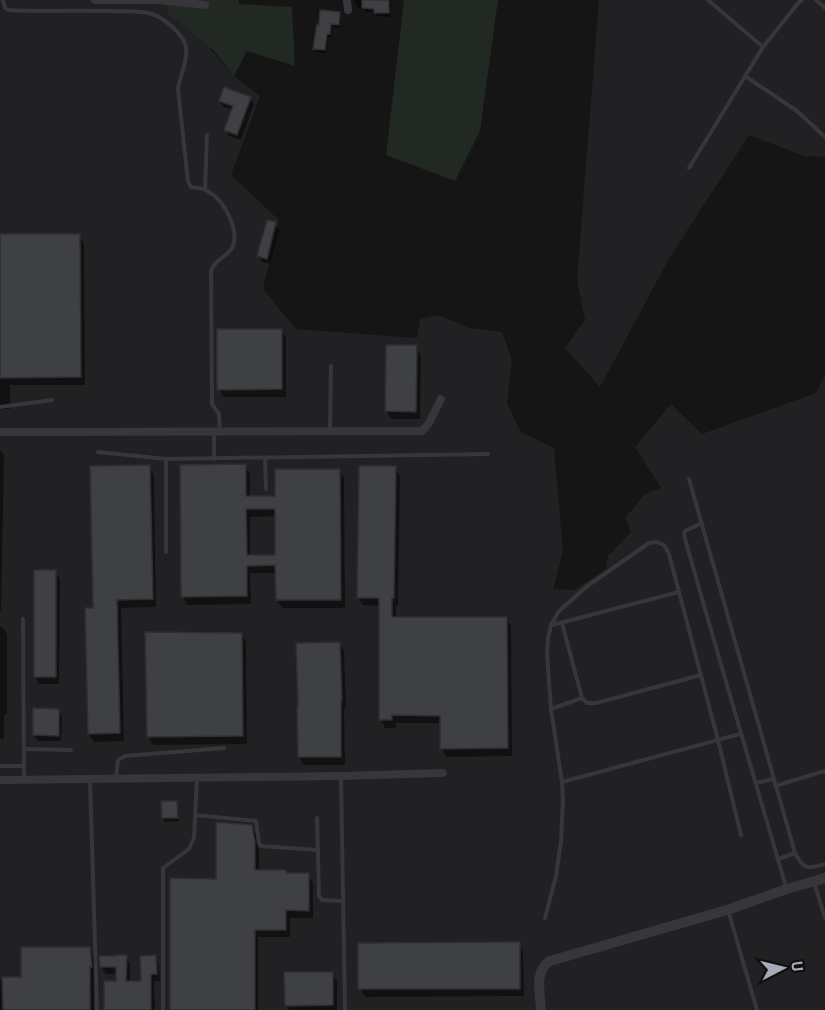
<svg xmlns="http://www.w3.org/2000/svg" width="825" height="1010" font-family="'Titillium Web',sans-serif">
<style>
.built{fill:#212123}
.green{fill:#212922}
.shadow{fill:#0007;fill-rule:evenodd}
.building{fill:#3f4043;stroke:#2f2f32;stroke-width:1.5;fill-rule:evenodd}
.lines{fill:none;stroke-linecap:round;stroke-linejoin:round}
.service{stroke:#36363b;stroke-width:4}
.minor{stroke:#36363b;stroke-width:8}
.tertiary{stroke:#36363b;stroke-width:10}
</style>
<rect width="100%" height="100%" fill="#151516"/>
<!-- built -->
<g class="built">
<polygon points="0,0 168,0 234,76 260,96 231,175 279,220 263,289 296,329 417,338 420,319 438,315 469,328 502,332 512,360 507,403 521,432 554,448 563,552 553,589 574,590 606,569 608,556 631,532 625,518 645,494 661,488 635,447 671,404 702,434 816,393 825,374 825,1010 0,1010"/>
<polygon points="599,0 825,0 825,157 804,156 749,135 670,257 600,387 565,348 585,320 577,280"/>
</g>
<!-- green -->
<g class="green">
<polygon points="168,0 239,0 239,4 292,7 295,66 247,51 234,76 214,51 168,13"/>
<polygon points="404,0 498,0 480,131 455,181 386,155"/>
</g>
<!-- shadow -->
<g class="shadow">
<polygon points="355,0 391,0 390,17 377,16 375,12 365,12 364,9 358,9"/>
<polygon points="339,13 341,17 340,28 332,27 331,37 328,37 326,53 317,52 315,49 321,26"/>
<polygon points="250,98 254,104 241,140 229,136 226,130 233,110 224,107 220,101"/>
<polygon points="275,224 279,230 270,264 262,262 259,256"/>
<polygon points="0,236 79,236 84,244 85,385 10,385 10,409 0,409"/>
<polygon points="281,330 286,338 286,397 224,397 219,389"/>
<polygon points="416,347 421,355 420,419 391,419 386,410"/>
<polygon points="0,450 4,456 1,611 0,611"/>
<polygon points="149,466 154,475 156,607 121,608 124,741 94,742 89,734 94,609"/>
<path d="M245,466L250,474V498H276L339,470L344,478L345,608H282L277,600V573H250L251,604L187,605L183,597ZM277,516V556L250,557V517Z"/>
<polygon points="395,468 400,476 398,606 396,606 396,619 506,618 511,626 512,756 446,757 442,748 441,723 396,723 396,728 385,728 381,719 380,606 363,605 358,597"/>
<polygon points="36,572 55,572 60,579 59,684 39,684 35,677"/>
<polygon points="0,627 3,627 7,635 7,714 4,714 4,739 0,739"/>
<polygon points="241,634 246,642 247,744 153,745 148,737"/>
<polygon points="339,643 344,651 346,707 344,708 345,765 304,765 299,757"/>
<polygon points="58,710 62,716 61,741 38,741 34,735"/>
<polygon points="176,802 178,806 179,821 165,822 163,818"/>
<polygon points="251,826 256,834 259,852 259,872 287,875 308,875 313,883 313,918 290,918 290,937 258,937 258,1010 172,1010 218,880"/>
<polygon points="519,944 523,952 524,996 365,997 360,988"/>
<polygon points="89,948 94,957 95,974 94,974 94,1010 0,1010 0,979 22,978"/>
<polygon points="126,957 130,964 130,982 142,982 155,957 159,964 160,981 154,981 155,1010 105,1010 117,982 117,974 106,974 101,966"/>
<polygon points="332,973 337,981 337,1010 289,1010 286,1005"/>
</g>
<!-- building -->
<g class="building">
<polygon points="362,0 389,0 389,13 374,13 374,9 362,8"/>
<polygon points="320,10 340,12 339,25 331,24 330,34 327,34 325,50 313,49 317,24 319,25"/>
<polygon points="224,87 251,97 237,135 224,130 233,106 219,101"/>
<polygon points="267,220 276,222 267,259 257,256"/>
<polygon points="0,234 80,234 81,377 0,378"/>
<polygon points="217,329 282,329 282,389 217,390"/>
<polygon points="386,345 417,345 416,412 385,411"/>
<path d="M246,464V496H275V469H340L341,600H276L275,565L247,566V596L181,597L180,465ZM246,509H275V555H247Z"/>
<polygon points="150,465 153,599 117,600 120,733 88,734 85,608 93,608 90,466"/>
<polygon points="359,466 396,466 394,598 392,598 392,617 507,617 508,748 440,749 440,716 392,715 392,720 379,720 379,598 357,598"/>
<rect x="34" y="570" width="22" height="107"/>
<polygon points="145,632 242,633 243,736 147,737"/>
<polygon points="340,642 342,700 341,700 341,757 298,757 297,707 298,707 296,643"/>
<polygon points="33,708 59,709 59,736 33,735"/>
<polygon points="161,801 177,801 178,818 162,818"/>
<polygon points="216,822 252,825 255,842 255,870 286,870 286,873 309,873 309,911 286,910 286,930 255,930 255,1010 170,1010 170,878 216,879"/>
<polygon points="520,942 520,989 358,989 358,943"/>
<polygon points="21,947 90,947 92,967 90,967 90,1010 3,1010 2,977 21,977"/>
<polygon points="116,955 127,955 126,981 141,981 140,956 156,955 157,974 151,974 151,1010 104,1010 104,981 116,981 116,967 100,967 99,956 116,956"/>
<polygon points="284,972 333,972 333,1005 285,1006"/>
</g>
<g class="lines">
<!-- service -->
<g class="service">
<path d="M3,0L5,8L9,10C43,12 77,10 110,11C124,12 139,10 152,14C164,18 185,35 186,48C188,62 180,75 178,89L188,182L191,187C197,188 204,188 209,192C224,200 239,229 233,246C229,257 215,258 211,271L212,404L219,414L220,431"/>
<polyline points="708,0 763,47"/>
<polyline points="816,0 825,8"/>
<polyline points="745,76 797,111 825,137"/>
<polyline points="689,168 763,47 799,2 802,0"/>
<polyline points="205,189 207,135"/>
<polyline points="0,407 52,400"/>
<polyline points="330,431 331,366"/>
<polyline points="98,452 166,459 488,454"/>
<polyline points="265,458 266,489"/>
<polyline points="214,459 214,432"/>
<polyline points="689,479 795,853"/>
<path d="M702,523L685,531L684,535C717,653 752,770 786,887"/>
<polyline points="166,552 166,459"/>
<polyline points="23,619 24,779"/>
<polyline points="562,623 582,698 587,703 596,703 701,675"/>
<polyline points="552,625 679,592"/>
<polyline points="551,709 582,698"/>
<polyline points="24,749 71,750"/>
<polyline points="0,766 24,766"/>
<polyline points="341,777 345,1010"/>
<polyline points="116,778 118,760 125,756 224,748"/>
<polyline points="90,780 97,1010"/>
<polyline points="562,782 740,734"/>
<polyline points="756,783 773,779"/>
<polyline points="775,786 825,771"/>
<polyline points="195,815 256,821 259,843 261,846 318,850"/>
<polyline points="317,818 319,896 322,900 343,901"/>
<path d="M778,859L795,853C804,870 807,869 825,864"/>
<polyline points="814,882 825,918"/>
<polyline points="728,910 757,1010"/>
<polyline points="545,918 556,876 561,841 563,800 562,782 551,709 547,654 548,638 551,625 559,611 586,587 649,543 656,542 664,545 669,554 718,740 741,835"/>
<polyline points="163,1010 163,868 189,849 194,838 197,779"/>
</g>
<!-- minor -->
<g class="minor">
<polyline points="95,0 159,0 205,5"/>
<polyline points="347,0 348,10"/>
<polyline points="0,432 422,431 429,423 441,399"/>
<polyline points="0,780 341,776 443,773"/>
</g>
<!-- tertiary -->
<path class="tertiary" d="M541,1010C540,993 534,971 550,961L727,910L787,889L825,878"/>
</g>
<!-- north arrow -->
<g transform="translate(783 968) rotate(83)" stroke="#101011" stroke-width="4.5" paint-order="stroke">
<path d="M0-4.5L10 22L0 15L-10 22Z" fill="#a7abb7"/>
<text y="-9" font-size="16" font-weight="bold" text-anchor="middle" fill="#a7abb7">U</text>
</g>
</svg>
